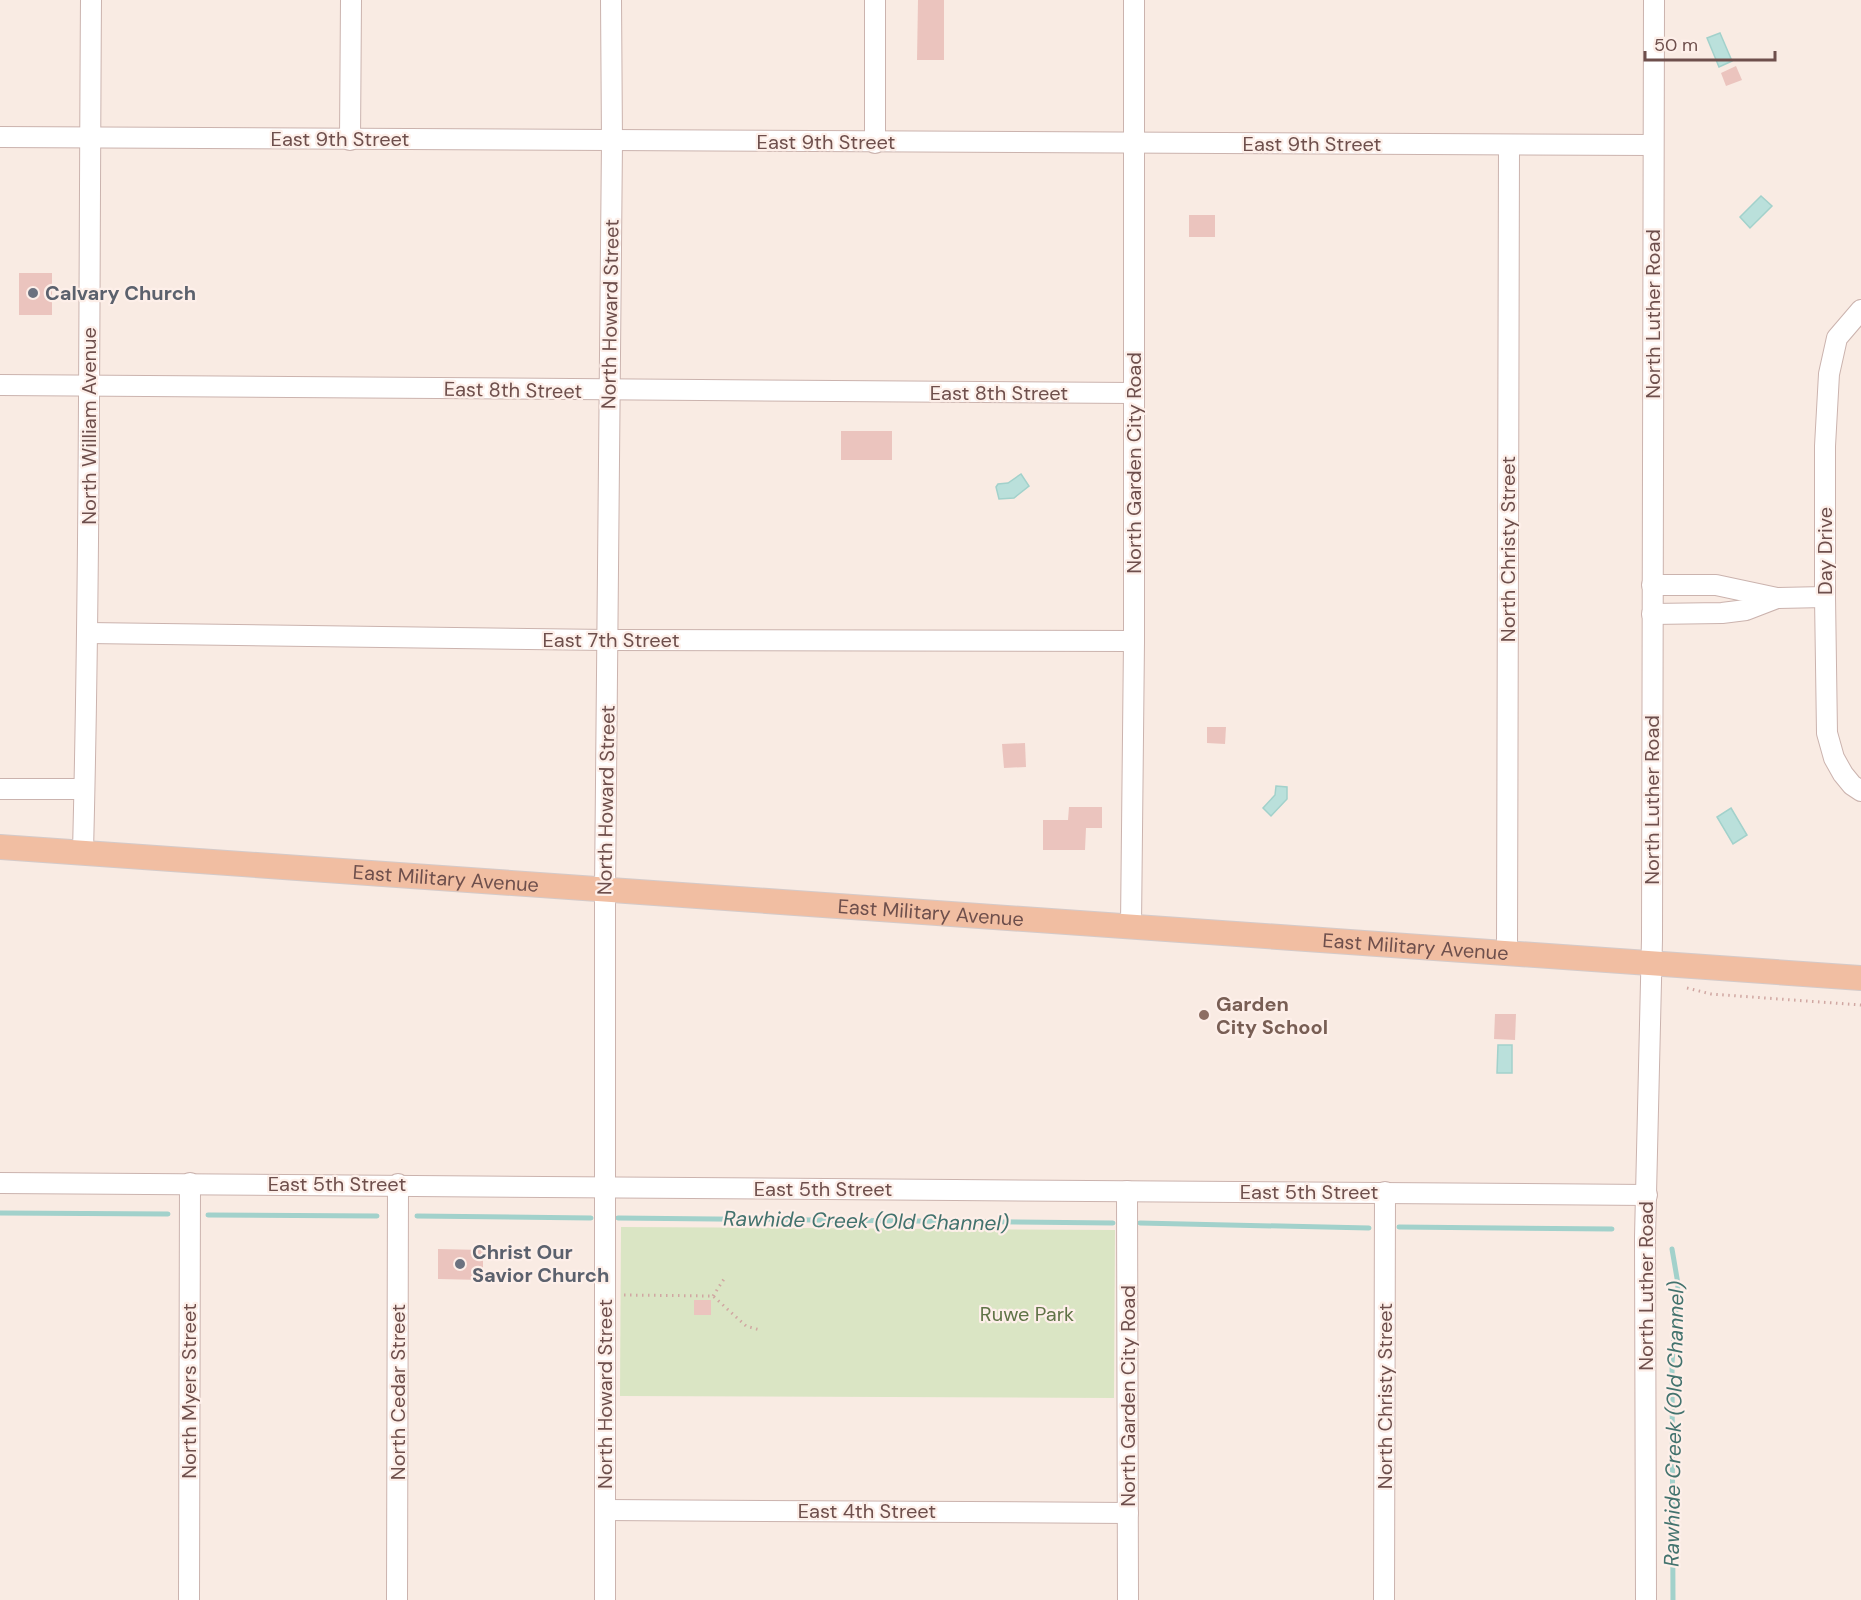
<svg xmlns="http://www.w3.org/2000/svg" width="1861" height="1600" font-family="'DM Sans',sans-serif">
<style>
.green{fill:#dae5c4}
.water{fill:#bae0db;stroke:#a2d1cb;stroke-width:1.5}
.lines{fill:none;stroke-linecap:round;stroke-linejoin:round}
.stream{stroke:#a2d1cb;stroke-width:5}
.building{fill:#ebc4be}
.minor-casing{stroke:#cbb3ae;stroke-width:22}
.major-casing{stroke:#d4cac9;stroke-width:26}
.path{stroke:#d0a7a2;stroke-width:3;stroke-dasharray:1.5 4.5;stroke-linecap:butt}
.minor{stroke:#fff;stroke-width:20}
.major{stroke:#f1bea2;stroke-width:24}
.worship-dot{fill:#6b7280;stroke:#fdefe9;stroke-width:2}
.education-dot{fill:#8d6e63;stroke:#fdefe9;stroke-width:2}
.labels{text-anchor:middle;stroke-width:4.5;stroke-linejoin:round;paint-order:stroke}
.street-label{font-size:20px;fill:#6e4f4c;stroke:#fdefe9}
.worship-label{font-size:20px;font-weight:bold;fill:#5b616d;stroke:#fdefe9;text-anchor:start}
.education-label{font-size:20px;font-weight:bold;fill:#785e54;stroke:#fdefe9;text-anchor:start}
.park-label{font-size:20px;fill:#5f7346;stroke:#fdefe9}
.water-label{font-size:21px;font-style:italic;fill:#42726d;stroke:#fdefe9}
</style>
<rect width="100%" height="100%" fill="#f9ebe3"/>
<!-- green -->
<polygon class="green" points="621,1227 1115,1230 1114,1398 620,1396"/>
<!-- water -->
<g class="water">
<polygon points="1720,33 1732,61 1719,67 1707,38"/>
<polygon points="1761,196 1772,206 1750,228 1740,217"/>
<polygon points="1021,474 1029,486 1014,498 999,499 996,487 998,484 1008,483"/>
<polygon points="1276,786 1287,787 1287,799 1271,816 1263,808 1275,795"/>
<polygon points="1731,808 1747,835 1733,844 1717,817"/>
<polygon points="1498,1045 1512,1045 1512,1073 1497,1073"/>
</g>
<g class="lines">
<!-- stream -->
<g class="stream">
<polyline points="0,1213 168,1214"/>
<polyline points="208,1215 377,1216"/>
<polyline points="417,1216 591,1218"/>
<polyline points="618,1218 1113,1223"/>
<polyline points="1140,1223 1369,1228"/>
<polyline points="1399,1227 1612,1229"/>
<polyline points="1672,1249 1678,1284 1672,1363 1673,1600"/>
</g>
</g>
<!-- building -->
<g class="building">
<polygon points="918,0 944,0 944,60 917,60"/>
<polygon points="1736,66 1742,80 1726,86 1721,73"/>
<rect x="1189" y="215" width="26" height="22"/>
<rect x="19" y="273" width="33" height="42"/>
<rect x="841" y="431" width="51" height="29"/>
<polygon points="1207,727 1226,727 1225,744 1207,743"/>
<polygon points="1025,743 1026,767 1004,768 1002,744"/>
<polygon points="1069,807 1102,807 1102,828 1086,828 1085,850 1043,850 1043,820 1068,820"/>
<polygon points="1495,1014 1516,1014 1515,1040 1494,1039"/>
<polygon points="438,1249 483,1250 483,1280 438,1279"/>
<rect x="694" y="1300" width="17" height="15"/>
</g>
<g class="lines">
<defs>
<g id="minor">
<polyline points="875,0 875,143"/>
<polyline points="0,137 1653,145"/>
<polyline points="350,140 351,0"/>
<polyline points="1861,310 1837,338 1829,374 1825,446 1825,597 1827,733 1834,758 1843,774 1852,785 1861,791"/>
<polyline points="0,385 1134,393"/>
<polyline points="1652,585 1716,585 1777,598 1825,597"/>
<polyline points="1652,614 1722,613 1746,610 1777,598"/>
<polyline points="88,633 608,640 1134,641"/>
<polyline points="0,789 84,789"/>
<path d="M83,852C90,568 89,284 91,0"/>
<polyline points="1131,926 1134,641 1134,0"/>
<polyline points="1507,953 1509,145"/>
<polyline points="0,1183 1647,1195"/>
<polyline points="1127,1191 1128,1600"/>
<polyline points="605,1510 1128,1513"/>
<polyline points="189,1600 190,1183"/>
<polyline points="397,1600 398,1184"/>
<polyline points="605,1600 605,889 612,141 611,0"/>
<polyline points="1384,1600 1385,1192"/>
<polyline points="1646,1600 1645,1237 1652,939 1654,0"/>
</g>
<g id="major">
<path id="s1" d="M0,847L1861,978"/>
</g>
</defs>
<!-- minor casing -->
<use href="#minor" class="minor-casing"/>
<!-- major casing -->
<use href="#major" class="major-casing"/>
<!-- path -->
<g class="path">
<polyline points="1687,988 1711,994 1861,1005"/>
<polyline points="624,1295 713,1296 746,1326 760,1330"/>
<polyline points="713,1296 724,1279"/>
</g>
<!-- minor -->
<use href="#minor" class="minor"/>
<!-- major -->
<use href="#major" class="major"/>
</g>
<!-- markers -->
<g class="worship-dot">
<circle cx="33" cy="293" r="6"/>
<circle cx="460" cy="1264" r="6"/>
</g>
<circle class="education-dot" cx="1204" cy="1015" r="6"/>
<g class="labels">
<!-- street labels -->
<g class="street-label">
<text x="340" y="146">East 9th Street</text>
<text x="826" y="149">East 9th Street</text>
<text x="1312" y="151">East 9th Street</text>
<text transform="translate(610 314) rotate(-89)" y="7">North Howard Street</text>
<text transform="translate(1653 314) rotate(-90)" y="7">North Luther Road</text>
<text transform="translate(513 390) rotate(1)" y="7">East 8th Street</text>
<text x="999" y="400">East 8th Street</text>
<text transform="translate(89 426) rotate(-90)" y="7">North William Avenue</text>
<text transform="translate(1134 463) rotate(-90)" y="7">North Garden City Road</text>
<text transform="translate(1508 549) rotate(-90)" y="7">North Christy Street</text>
<text transform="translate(1825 551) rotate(-90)" y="7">Day Drive</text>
<text x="611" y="647">East 7th Street</text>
<text transform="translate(606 800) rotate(-89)" y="7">North Howard Street</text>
<text transform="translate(1652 800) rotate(-90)" y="7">North Luther Road</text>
<text dy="7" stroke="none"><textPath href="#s1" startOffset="447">East Military Avenue</textPath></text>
<text dy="7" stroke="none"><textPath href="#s1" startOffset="933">East Military Avenue</textPath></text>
<text dy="7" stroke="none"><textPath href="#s1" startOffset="1419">East Military Avenue</textPath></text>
<text x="337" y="1191">East 5th Street</text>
<text x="823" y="1196">East 5th Street</text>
<text x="1309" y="1199">East 5th Street</text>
<text transform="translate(1646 1286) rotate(-90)" y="7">North Luther Road</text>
<text transform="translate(189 1391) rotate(-90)" y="7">North Myers Street</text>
<text transform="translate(398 1392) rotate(-90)" y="7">North Cedar Street</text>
<text transform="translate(605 1394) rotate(-90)" y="7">North Howard Street</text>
<text transform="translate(1128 1396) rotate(-90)" y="7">North Garden City Road</text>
<text transform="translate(1385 1396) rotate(-90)" y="7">North Christy Street</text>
<text x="867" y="1518">East 4th Street</text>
</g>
<!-- worship labels -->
<g class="worship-label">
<text x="45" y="300">Calvary Church</text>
<text x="472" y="1259">Christ Our<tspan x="472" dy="23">Savior Church</tspan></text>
</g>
<!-- education labels -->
<g class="education-label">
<text x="1216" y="1011">Garden<tspan x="1216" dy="23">City School</tspan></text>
</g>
<!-- park labels -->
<g class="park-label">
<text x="1027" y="1321">Ruwe Park</text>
</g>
<!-- water labels -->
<g class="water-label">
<text transform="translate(866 1221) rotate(1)" y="7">Rawhide Creek (Old Channel)</text>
<text transform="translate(1674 1424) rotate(-89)" y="7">Rawhide Creek (Old Channel)</text>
</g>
</g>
<!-- scale -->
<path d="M1645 51v9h130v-9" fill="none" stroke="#6e4f4c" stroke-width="3"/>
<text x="1654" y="51" font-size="18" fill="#6e4f4c" stroke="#fdefe9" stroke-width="4.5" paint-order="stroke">50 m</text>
</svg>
